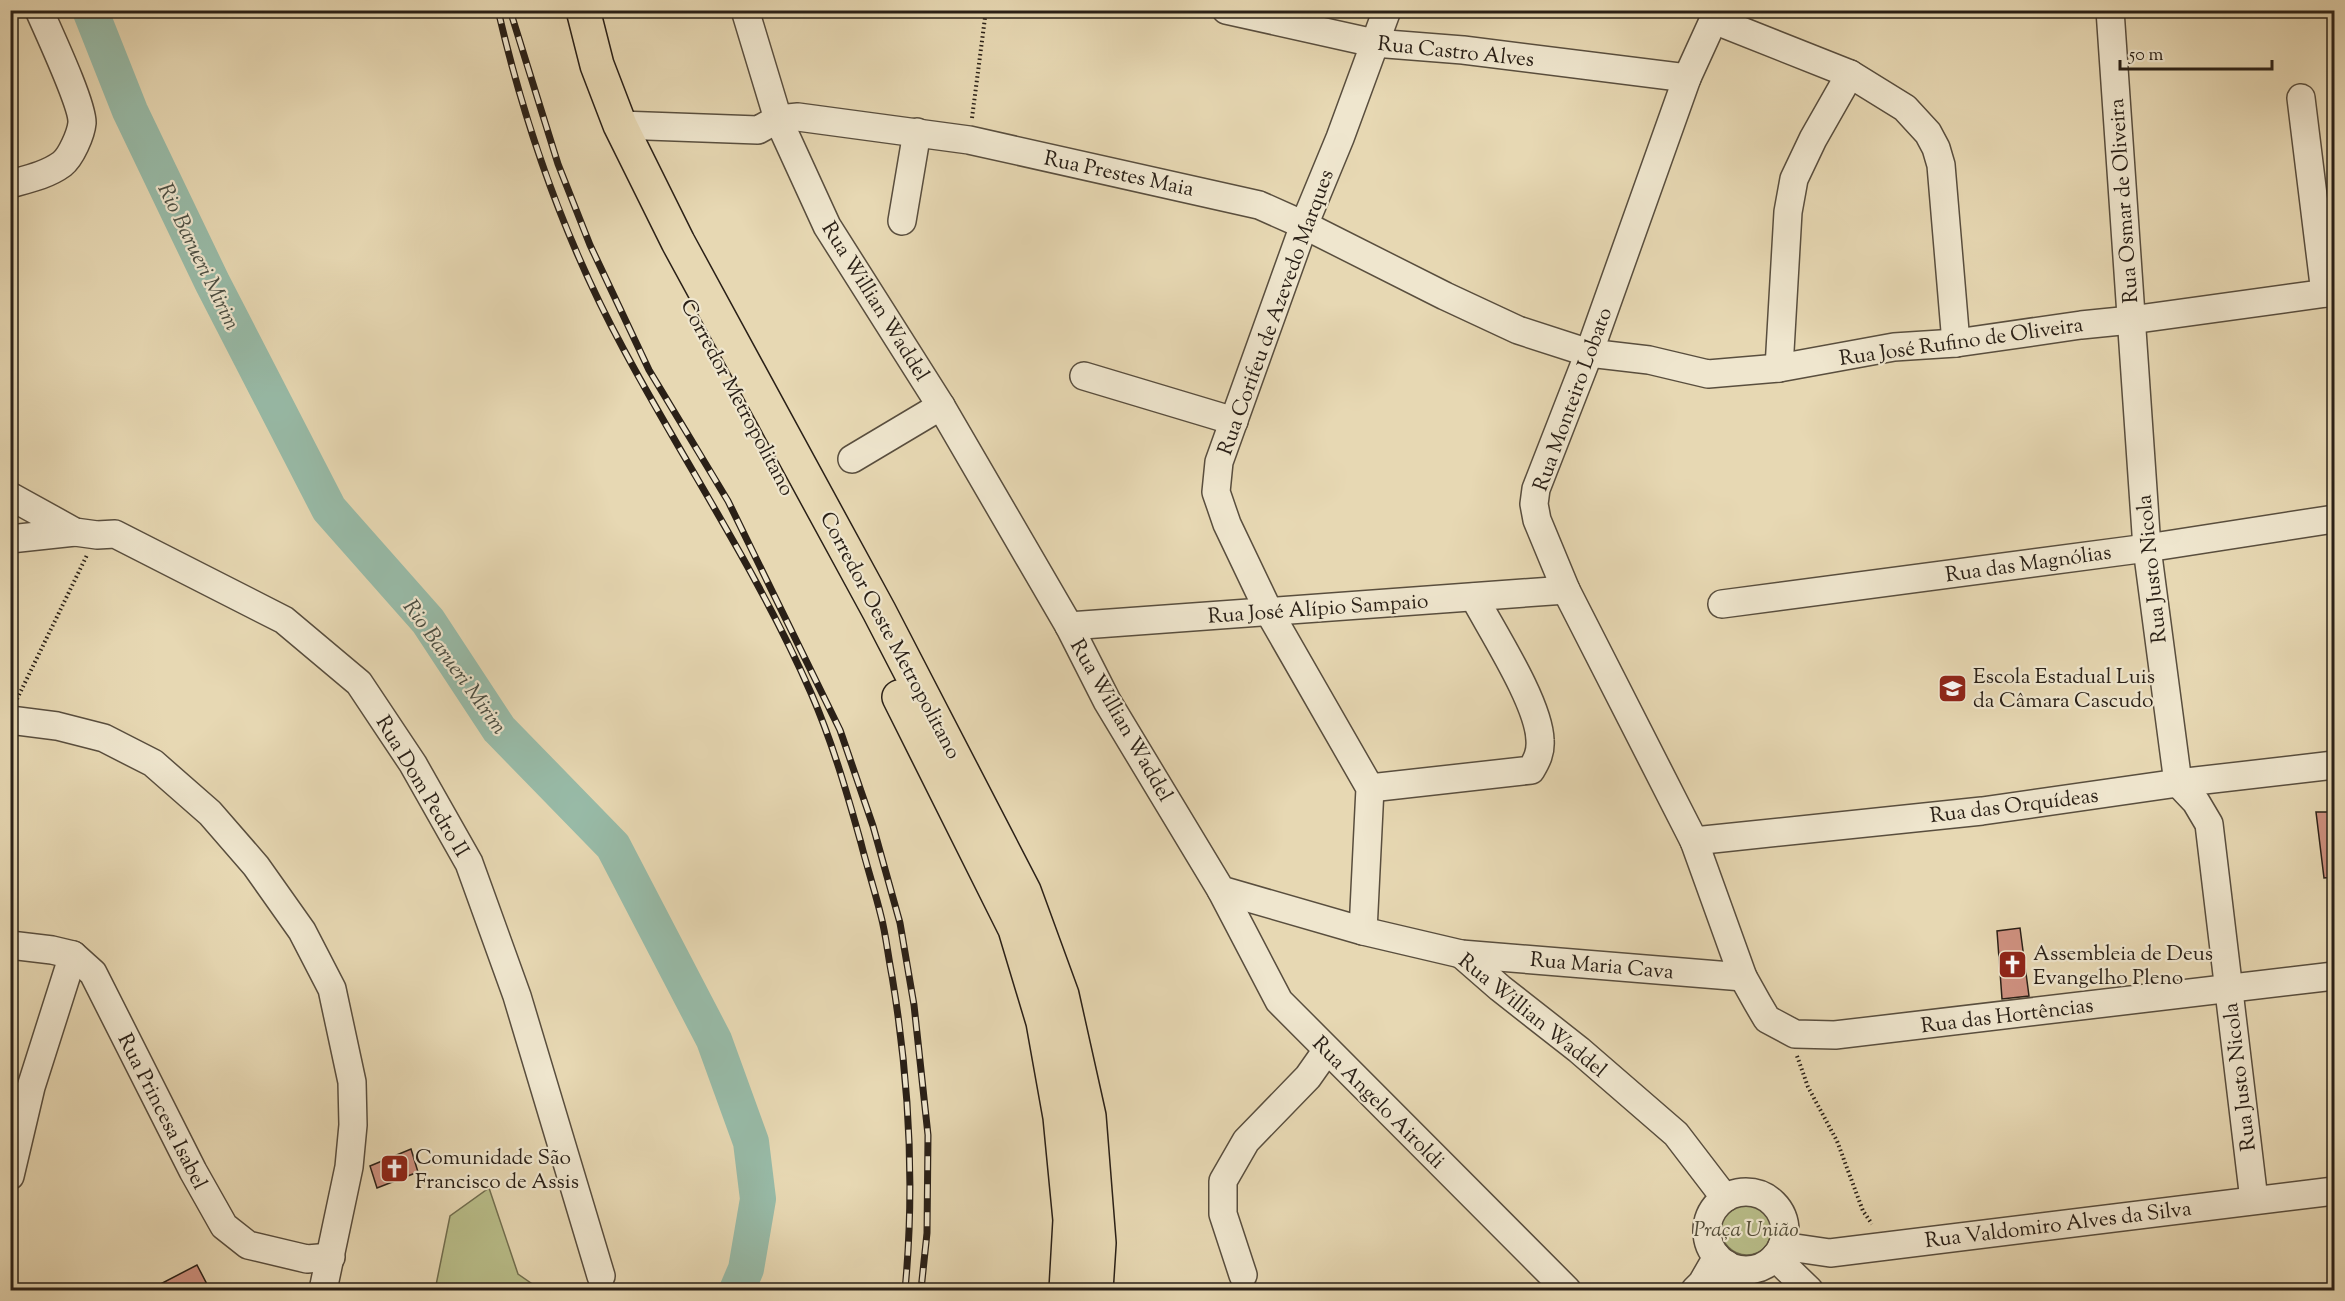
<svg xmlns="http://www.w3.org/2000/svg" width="2345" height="1301" font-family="'Sorts Mill Goudy',serif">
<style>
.green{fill:#b9be8a;stroke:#726f50;stroke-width:1.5}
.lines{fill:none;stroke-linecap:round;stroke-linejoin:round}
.river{stroke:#98bba8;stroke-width:36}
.building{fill:#cf9180;stroke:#2a2017;stroke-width:1.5}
.minor-casing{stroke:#594e3e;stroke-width:30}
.major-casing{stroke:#2a2017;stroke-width:36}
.path{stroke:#2a2017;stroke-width:4;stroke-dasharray:1.5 3;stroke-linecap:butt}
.minor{stroke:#efe6ce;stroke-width:27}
.major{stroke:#e7d8b3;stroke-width:33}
.rail-casing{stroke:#2a2017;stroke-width:7}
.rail{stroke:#efe6ce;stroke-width:4.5;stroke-dasharray:14;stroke-linecap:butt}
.labels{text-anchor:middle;stroke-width:4.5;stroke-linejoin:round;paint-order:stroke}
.street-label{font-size:21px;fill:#2a2017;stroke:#efe6ce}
.poi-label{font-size:21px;fill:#2a2017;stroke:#efe6ce;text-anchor:start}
.park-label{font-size:21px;font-style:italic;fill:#554f3a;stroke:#efe6ce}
.water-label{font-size:22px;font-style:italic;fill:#4b4e42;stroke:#efe6ce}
</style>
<rect width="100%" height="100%" fill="#e7d8b3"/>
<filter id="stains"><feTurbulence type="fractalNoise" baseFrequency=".00333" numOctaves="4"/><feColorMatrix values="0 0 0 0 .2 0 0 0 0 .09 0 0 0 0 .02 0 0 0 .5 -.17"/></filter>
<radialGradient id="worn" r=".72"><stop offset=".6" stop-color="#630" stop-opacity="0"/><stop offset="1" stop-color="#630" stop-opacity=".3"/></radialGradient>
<!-- green -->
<g class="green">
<polygon points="489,1188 518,1274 541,1290 435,1290 450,1216"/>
<circle cx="1747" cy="1229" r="26"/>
</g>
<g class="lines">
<!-- river -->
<polyline class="river" points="90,10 130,111 212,282 329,509 428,621 499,729 613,846 714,1040 751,1142 758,1199 746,1269 737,1290"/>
</g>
<!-- building -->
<g class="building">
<polygon points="2316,812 2334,812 2334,877 2324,878"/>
<polygon points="2020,928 2029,996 2002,999 1997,931"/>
<polygon points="411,1149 418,1172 377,1188 370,1166"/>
<polygon points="197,1265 210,1290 149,1290"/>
</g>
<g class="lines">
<defs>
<g id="minor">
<polyline points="745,10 778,119 827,226 941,406 1069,626 1107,701 1221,890 1363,931 1461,954 1743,977"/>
<polyline points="1226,10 1374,43 1463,50 1687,78"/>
<polyline points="1718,10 1687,78 1589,353 1536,489 1534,504 1537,520 1566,590 1694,841 1743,977 1757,1002 1767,1019 1795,1034 1835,1035 2334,976"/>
<polyline points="2110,10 2147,548 2178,783 2196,802 2209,824 2254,1200"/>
<polyline points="1714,20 1850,74 1905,108 1928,133 1936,148 1941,165 1956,343"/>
<polyline points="2301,98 2325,293"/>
<polyline points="620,125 758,130 778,119 798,117 969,140 1259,205 1304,225 1445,296 1518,330 1589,353 1649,360 1708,374 1779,368 1894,347 1956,343 2081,325 2131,320 2334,292"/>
<path d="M10,184C28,179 47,175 62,164C71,157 81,134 82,123C83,105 48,31 39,10"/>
<polyline points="902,221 917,132"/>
<polyline points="1779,368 1788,212 1794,179 1813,139 1850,74"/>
<polyline points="1084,376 1234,421"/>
<polyline points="852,459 941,406"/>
<polyline points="10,496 75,532 97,535 115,534 284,620 359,683 413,764 469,863 517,996 601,1276"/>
<polyline points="10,539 75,532"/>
<polyline points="1722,604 2147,548 2334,519"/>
<polyline points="1069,626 1566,590"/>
<polyline points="10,720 57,726 104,738 153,763 210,813 256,866 302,931 332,989 352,1082 353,1125 349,1167 323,1290"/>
<path d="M1370,788L1531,770C1537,760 1541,752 1540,740C1539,703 1492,631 1474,597"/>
<polyline points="1694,841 1982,811 2178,783 2334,765"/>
<polyline points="1221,890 1279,1001 1567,1290"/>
<polyline points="1363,931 1370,788 1269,612 1227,524 1216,492 1219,462 1304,225 1340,138 1387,10"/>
<polyline points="10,945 52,950 73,955 93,973 193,1171 224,1226 248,1245 307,1259 331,1257"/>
<polyline points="1461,954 1500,988 1579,1050 1676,1134 1725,1198"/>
<polyline points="10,1176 31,1087 73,955"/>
<circle cx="1746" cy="1231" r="39"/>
<polyline points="1782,1246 1830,1253 2334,1191"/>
<polyline points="1775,1257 1809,1290"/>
<polyline points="1243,1275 1223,1214 1223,1181 1246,1141 1308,1077 1327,1050"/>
<polyline points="1695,1290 1702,1283 1717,1257"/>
<polyline points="1725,1290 1726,1264"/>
</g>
<g id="major">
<polyline points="583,10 597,65 620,125 678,242 879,611 1024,891 1062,995 1089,1116 1099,1243 1096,1290"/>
<polyline points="899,697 1015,929 1043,1022 1060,1117 1070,1220 1066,1290"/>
</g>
</defs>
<!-- minor casing -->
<use href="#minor" class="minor-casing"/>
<!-- major casing -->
<use href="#major" class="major-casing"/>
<!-- path -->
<g class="path">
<polyline points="972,118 986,10"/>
<polyline points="17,699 87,555"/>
<polyline points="1797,1056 1808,1087 1837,1141 1863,1211 1872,1224"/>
</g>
<!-- minor -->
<use href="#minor" class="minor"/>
<!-- major -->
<use href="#major" class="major"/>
<defs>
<g id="rail">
<path d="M498,10C525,127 567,245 624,350C686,465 759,574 811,693C832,741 847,793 861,843C867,867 875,891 881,916C886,935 888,956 892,976C909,1079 915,1186 905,1290"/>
<polyline points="510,10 558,164 590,245 649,370 728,501 840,730 873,826 900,923 914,1005 928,1135 927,1233 921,1290"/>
</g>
</defs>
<!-- rail casing -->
<use href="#rail" class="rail-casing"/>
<!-- rail -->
<use href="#rail" class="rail"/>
</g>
<!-- icons -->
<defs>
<symbol id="school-square" viewBox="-11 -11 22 22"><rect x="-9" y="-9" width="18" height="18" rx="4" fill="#8f2418" stroke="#efe6ce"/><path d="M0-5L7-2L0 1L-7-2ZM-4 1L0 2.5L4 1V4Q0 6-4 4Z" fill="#fff"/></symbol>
<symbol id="church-square" viewBox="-11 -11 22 22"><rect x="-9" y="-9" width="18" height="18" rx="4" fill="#8f2418" stroke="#efe6ce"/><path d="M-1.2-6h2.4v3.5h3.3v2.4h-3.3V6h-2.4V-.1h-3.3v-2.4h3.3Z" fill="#fff"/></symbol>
</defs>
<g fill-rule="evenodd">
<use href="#school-square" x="1936" y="672" width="33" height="33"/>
<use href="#church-square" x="1996" y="948" width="33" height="33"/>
<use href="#church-square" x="378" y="1152" width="33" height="33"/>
</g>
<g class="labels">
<!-- street labels -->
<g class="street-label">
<text transform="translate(1456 51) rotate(6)" y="7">Rua Castro Alves</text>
<text transform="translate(1119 173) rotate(12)" y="7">Rua Prestes Maia</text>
<text transform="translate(2123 201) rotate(-94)" y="7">Rua Osmar de Oliveira</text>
<text transform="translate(876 301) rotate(58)" y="7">Rua Willian Waddel</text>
<text transform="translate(1275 312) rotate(-70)" y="7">Rua Corifeu de Azevedo Marques</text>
<text transform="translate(1961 341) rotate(-8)" y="7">Rua José Rufino de Oliveira</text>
<text transform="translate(738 397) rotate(62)" y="7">Corredor Metropolitano</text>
<text transform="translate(1572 399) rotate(-70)" y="7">Rua Monteiro Lobato</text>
<text transform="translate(2028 563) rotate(-8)" y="7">Rua das Magnólias</text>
<text transform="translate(2151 569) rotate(-96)" y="7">Rua Justo Nicola</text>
<text transform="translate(1318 608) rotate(-4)" y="7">Rua José Alípio Sampaio</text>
<text transform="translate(891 635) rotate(62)" y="7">Corredor Oeste Metropolitano</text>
<text transform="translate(1122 720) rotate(60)" y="7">Rua Willian Waddel</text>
<text transform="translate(423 786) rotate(59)" y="7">Rua Dom Pedro II</text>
<text transform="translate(2014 805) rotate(-7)" y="7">Rua das Orquídeas</text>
<text transform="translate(1602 965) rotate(5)" y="7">Rua Maria Cava</text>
<text transform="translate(1533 1015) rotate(39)" y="7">Rua Willian Waddel</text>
<text transform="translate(2007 1015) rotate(-7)" y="7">Rua das Hortências</text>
<text transform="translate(2239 1077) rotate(-97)" y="7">Rua Justo Nicola</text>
<text transform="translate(1379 1102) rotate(45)" y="7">Rua Angelo Airoldi</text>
<text transform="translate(163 1111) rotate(63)" y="7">Rua Princesa Isabel</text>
<text transform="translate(2058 1224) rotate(-7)" y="7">Rua Valdomiro Alves da Silva</text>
</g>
<!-- poi labels -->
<g class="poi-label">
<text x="1973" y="683">Escola Estadual Luis<tspan x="1973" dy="24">da Câmara Cascudo</tspan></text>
<text x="2033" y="960">Assembleia de Deus<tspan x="2033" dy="24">Evangelho Pleno</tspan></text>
<text x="415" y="1164">Comunidade São<tspan x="415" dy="24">Francisco de Assis</tspan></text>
</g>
<!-- park labels -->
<g class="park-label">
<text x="1746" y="1236">Praça União</text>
</g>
<!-- water labels -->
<g class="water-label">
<text transform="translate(200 256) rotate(64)" y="8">Rio Barueri Mirim</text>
<text transform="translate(456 666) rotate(54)" y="8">Rio Barueri Mirim</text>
</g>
</g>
<!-- margin -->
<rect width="2345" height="1301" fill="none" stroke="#e7d8b3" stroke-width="36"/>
<rect x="12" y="12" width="2321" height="1277" fill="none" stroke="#2a2017" stroke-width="3"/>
<rect x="18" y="18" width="2309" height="1265" fill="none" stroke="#2a2017" stroke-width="1.5"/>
<!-- scale -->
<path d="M2120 60v9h152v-9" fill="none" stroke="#2a2017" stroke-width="3"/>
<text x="2129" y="60" font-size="18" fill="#2a2017" stroke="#efe6ce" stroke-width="4.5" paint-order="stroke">50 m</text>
<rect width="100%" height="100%" filter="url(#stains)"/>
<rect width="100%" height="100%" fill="url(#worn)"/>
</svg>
